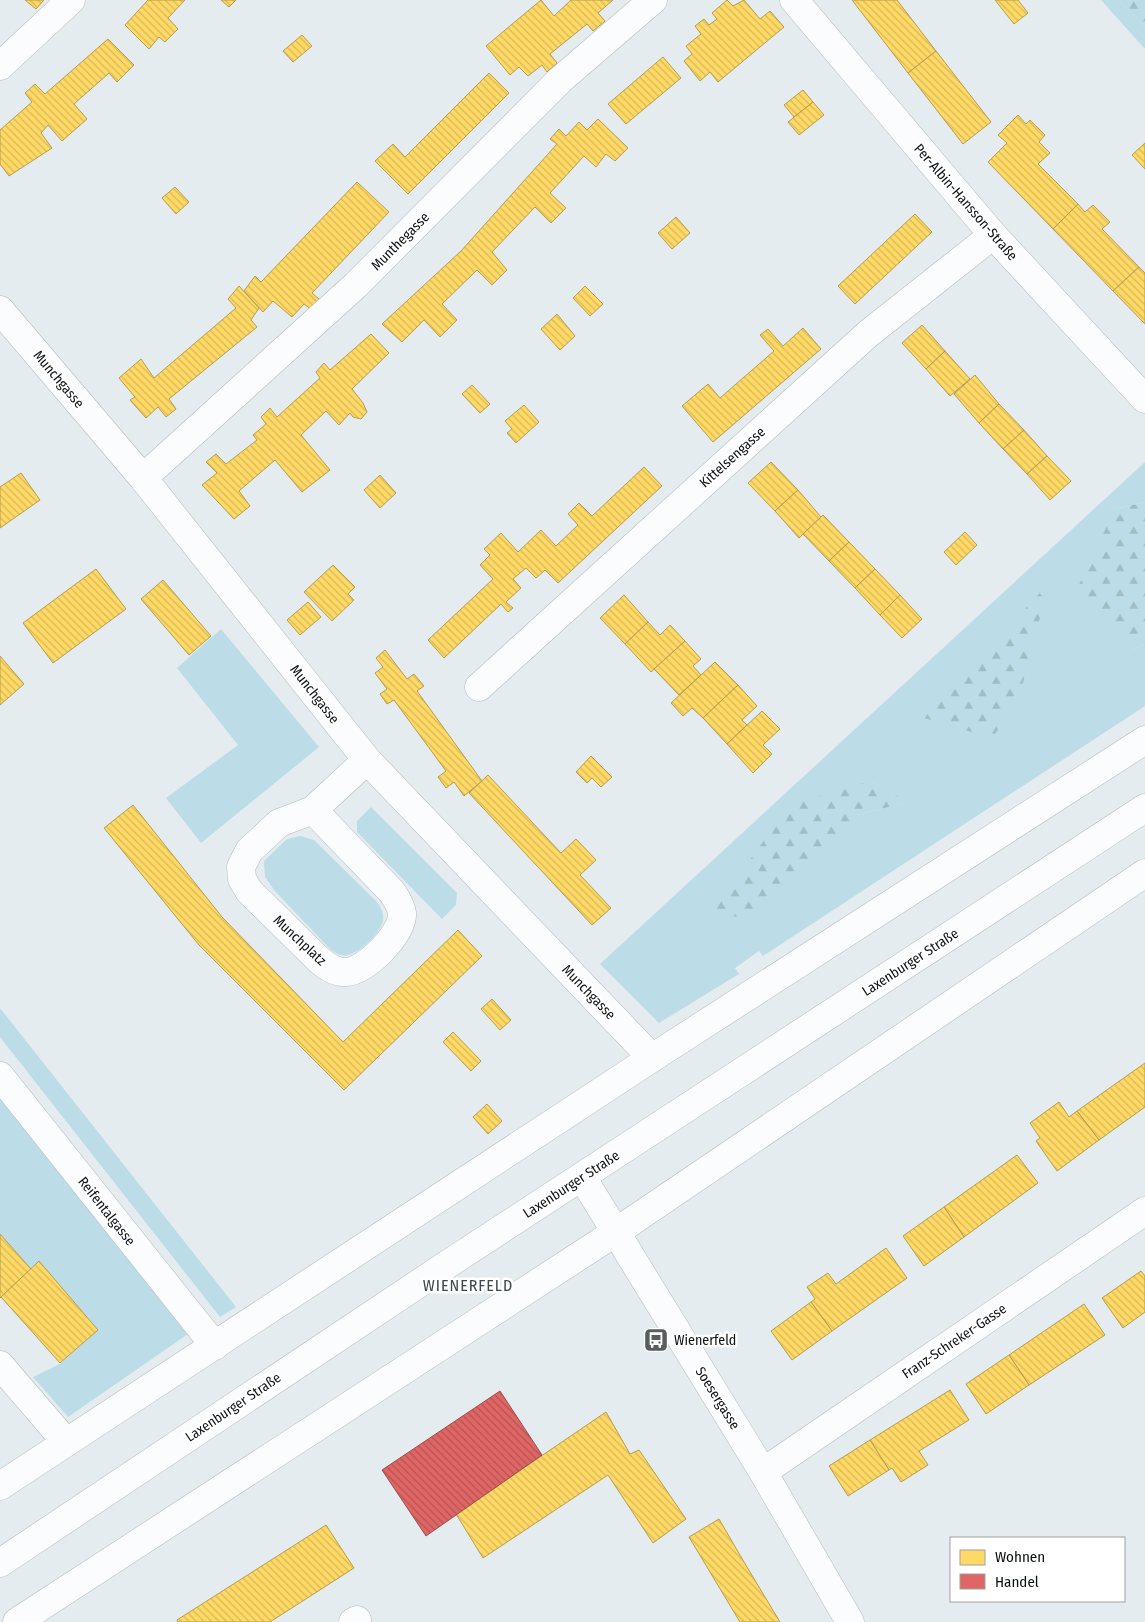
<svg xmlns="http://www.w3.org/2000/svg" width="1145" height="1622" font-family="'Fira Sans Condensed',sans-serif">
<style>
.green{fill:#bcdde7;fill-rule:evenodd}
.forest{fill:url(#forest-firs)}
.homes{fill:url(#homes-back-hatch);stroke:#b69d4d}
.shops{fill:url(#shops-back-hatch);stroke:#a04c4d}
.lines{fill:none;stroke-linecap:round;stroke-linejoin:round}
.minor-casing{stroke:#b4babc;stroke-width:29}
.tertiary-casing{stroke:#b4babc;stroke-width:29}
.primary-casing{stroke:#b4babc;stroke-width:29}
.minor{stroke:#fbfcfd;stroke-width:28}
.tertiary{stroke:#fbfcfd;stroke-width:28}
.primary{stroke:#fbfcfd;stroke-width:28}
.labels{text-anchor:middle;stroke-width:5;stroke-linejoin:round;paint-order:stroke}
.street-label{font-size:14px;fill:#0c1112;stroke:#fff}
.poi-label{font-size:14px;fill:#0c1112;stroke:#fff;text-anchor:start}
.quarter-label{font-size:16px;letter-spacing:1px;fill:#3d494d;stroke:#fff}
</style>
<defs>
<pattern id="forest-firs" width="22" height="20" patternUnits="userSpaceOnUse" patternTransform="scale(1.25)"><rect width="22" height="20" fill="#bcdde7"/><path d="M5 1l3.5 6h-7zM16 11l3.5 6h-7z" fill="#a0bdc5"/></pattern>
<pattern id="homes-back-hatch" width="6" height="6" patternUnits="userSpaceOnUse" patternTransform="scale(1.25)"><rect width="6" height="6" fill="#ffd966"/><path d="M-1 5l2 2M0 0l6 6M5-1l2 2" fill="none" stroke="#d9b957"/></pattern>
<pattern id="shops-back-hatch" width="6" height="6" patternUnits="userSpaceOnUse" patternTransform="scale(1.25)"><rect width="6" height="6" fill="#e06666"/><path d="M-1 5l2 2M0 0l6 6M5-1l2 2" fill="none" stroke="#b45353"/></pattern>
</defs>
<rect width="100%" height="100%" fill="#e4ecef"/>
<!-- green -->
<g class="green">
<polygon points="1101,0 1119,0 1145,27 1145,49"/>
<path d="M1145,462V502L1115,509L1133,650L1145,644V706L763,956L759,951L735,968L739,974L659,1023L600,964ZM870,781L908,802L856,815Z"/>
<polygon points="221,629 319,747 201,843 166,798 238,745 177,668"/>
<polygon points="371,807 457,893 456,905 442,919 357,832 357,821"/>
<path d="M300,836L314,840L377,902C381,908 384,913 383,920C382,933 354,959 341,955C337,954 333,951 330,949L275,891L265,877L264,861L287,839Z"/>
<polygon points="0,1008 236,1307 220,1317 0,1037"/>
<polygon points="0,1096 188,1334 68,1417 33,1377 60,1364 98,1330 39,1261 31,1269 0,1234"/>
</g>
<!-- forest -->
<g class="forest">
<polygon points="1119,0 1145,0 1145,27"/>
<polygon points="1145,502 1145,644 1133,650 1075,593 1115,509"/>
<polygon points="1049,583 1018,702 992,738 924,718"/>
<polygon points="870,781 909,802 856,815 748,918 710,914 790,805"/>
</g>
<!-- homes -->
<g class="homes">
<polygon points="25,0 44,0 36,9"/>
<polygon points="148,0 185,0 168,18 178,29 165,42 159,37 149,49 125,25"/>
<polygon points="221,0 236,0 229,7"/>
<polygon points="541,0 554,16 571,0 613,0 598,13 605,21 593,31 587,24 550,54 557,63 547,72 542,65 528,76 519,67 510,75 486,46"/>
<polygon points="727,0 733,6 744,0 760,19 770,11 784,27 718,82 710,72 700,81 684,61 692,54 686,46 701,34 695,26 704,19 709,25 717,19 712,13"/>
<polygon points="852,0 897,0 936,51 908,73"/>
<polygon points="995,0 1018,0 1028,13 1014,24"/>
<polygon points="302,35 312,46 293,62 283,51"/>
<polygon points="108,39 134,65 117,82 109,73 74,104 87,119 62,141 48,125 41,133 52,148 9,176 0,164 0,130 32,102 25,93 35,84 45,94"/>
<polygon points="936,51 991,122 963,144 908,73"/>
<polygon points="663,57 681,78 626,124 608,104"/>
<polygon points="489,73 509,93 408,194 375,161 393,144 405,157"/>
<polygon points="803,90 813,102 794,117 784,105"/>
<polygon points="813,102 824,115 799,135 788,122"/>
<polygon points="1018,115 1026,124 1030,120 1045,135 1039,142 1050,153 1038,164 1078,204 1053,229 988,162 1007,143 998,135"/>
<polygon points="598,119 628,148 615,161 606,154 596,167 584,156 550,193 566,208 551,223 535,207 492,252 507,270 492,285 477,270 442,304 457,320 440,337 424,320 402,342 382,324 461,251 557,144 550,139 559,129 566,136 579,122 587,130"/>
<polygon points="1145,143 1145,169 1132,155"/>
<polygon points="357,182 389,212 312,293 320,300 312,310 304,304 292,317 273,301 263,312 244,291 255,276 261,282"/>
<polygon points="175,187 189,202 176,214 162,198"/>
<polygon points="1078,204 1085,212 1093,205 1110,222 1102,229 1139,267 1113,291 1053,229"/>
<polygon points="915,214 932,232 855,304 838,286"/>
<polygon points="676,217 690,233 672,249 658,233"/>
<polygon points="1139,267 1145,273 1145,324 1113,291"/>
<polygon points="239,286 259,308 251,320 257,327 169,399 176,409 166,417 158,407 146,418 130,400 135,397 119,378 141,359 154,378 236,308 228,299"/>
<polygon points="585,286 603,304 590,316 573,298"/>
<polygon points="557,314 575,336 560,350 541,329"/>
<polygon points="922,325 945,351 926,369 902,343"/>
<polygon points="803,328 821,349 713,442 682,406 708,384 720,398 774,351 760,335 768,329 783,346"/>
<polygon points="371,334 389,353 352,389 363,403 367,412 361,419 353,417 350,413 339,425 326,411 301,435 330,470 302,492 275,460 239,491 250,506 234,519 202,485 217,473 206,462 216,454 226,464 257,440 253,435 266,424 261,417 270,408 277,417 320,378 316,372 324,363 330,370"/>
<polygon points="945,351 970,379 950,396 926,369"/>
<polygon points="975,375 999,404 979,423 954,394"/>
<polygon points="472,385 490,404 480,413 462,394"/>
<polygon points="999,404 1024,430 1003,449 979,423"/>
<polygon points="524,405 539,422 516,443 507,433 512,429 505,421"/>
<polygon points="1024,430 1047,456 1027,474 1003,449"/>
<polygon points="1047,456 1071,481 1050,500 1027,474"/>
<polygon points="771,462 798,490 775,511 748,483"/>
<polygon points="644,467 662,486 558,583 545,570 536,578 526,568 513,579 521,588 506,602 513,608 508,612 501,604 444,658 428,640 493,579 480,565 490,555 484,549 501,533 518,552 541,530 556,546 578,525 568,514 579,503 592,516"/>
<polygon points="21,473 40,500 0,528 0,487"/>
<polygon points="380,475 396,493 380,508 364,490"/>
<polygon points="798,490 821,517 799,538 775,511"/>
<polygon points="823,515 849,542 829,561 803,534"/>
<polygon points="965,532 977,545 956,565 944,552"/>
<polygon points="849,542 875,569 855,588 829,561"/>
<polygon points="333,565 355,587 348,594 354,600 332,621 304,592"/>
<polygon points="96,569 126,609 53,663 23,623"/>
<polygon points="875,569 900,595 880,615 855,588"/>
<polygon points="163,580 211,636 189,655 141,599"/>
<polygon points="624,595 648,622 625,644 600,618"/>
<polygon points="900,595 922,619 902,638 880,615"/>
<polygon points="308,602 321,617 300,635 287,620"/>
<polygon points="648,622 660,635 670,625 685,641 651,672 625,644"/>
<polygon points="685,641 701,659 693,666 701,675 679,695 654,669"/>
<polygon points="385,650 407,679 414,674 424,686 417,691 482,781 464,796 454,782 446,788 438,777 446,771 394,700 387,704 380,694 387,689 375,673 383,667 376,658"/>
<polygon points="0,656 24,684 0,705"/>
<polygon points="715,662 738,685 703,718 692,708 683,716 671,703"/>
<polygon points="738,685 757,706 742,720 747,725 727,744 703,718"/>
<polygon points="762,711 780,729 763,745 772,754 753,773 727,744"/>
<polygon points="591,756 612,777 601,787 592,778 587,783 576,772"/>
<polygon points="488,775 561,853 576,839 596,860 580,875 611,908 592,925 469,793"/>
<polygon points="133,805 222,917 343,1042 458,930 482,956 344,1090 199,945 104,828"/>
<polygon points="492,999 511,1020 500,1030 481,1009"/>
<polygon points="453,1032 481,1061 471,1071 443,1042"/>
<polygon points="1145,1063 1145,1107 1099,1140 1077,1111"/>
<polygon points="1059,1102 1069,1117 1077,1111 1099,1140 1057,1171 1036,1141 1040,1138 1030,1123"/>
<polygon points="487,1104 502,1121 488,1134 473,1117"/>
<polygon points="1017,1155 1038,1183 964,1237 944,1207"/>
<polygon points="944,1207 964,1237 924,1266 903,1236"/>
<polygon points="0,1234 31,1269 0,1298"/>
<polygon points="886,1248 907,1278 832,1331 811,1302 815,1299 807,1287 828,1273 836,1284"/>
<polygon points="39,1261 98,1330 60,1363 1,1297"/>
<polygon points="1141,1271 1145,1276 1145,1312 1123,1328 1102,1298"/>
<polygon points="811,1302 832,1331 792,1360 771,1331"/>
<polygon points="1084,1304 1105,1335 1029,1385 1009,1355"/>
<polygon points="1009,1355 1029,1385 986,1414 966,1384"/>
<polygon points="950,1390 969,1420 919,1451 928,1465 901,1482 892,1468 889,1470 870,1440"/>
<polygon points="606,1412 630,1454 639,1450 686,1519 653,1543 608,1475 483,1558 456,1514"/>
<polygon points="870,1440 889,1470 848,1496 829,1466"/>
<polygon points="719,1519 744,1562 780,1622 740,1622 689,1537"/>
<polygon points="326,1525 354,1568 270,1622 178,1622 177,1620"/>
</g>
<!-- shops -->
<polygon class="shops" points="500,1391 542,1455 426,1536 382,1470"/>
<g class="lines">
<defs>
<g id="minor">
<polyline points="0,66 71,0"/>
<polyline points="0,310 143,478 367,760 652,1058"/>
<polyline points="143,478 356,285 560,80 653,0"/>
<polyline points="479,687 869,333 993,235"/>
<path d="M313,810L392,892C396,898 401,905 402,913C404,933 365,972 346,972C335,973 325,965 318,959L249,891L242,879L241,867L249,851L279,823L313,810L367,760"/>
<polyline points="0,1076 215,1346"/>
<polyline points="582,1177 763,1472 850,1622"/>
<polyline points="0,1365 66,1442"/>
<polyline points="763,1472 1145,1211"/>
<polyline points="0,1486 652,1058 1145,740"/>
<polyline points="353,1622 357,1620"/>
</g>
<polyline id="tertiary" points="794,0 993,235 1145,399"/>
<g id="primary">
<polyline points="0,1563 445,1266 1145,808"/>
<polyline points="17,1622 616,1232 1145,873"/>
</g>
</defs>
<!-- minor casing -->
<use href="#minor" class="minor-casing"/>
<!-- tertiary casing -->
<use href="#tertiary" class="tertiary-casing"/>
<!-- primary casing -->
<use href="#primary" class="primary-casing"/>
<!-- minor -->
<use href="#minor" class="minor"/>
<!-- tertiary -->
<use href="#tertiary" class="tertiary"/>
<!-- primary -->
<use href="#primary" class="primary"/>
</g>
<!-- icons -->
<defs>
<symbol id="bus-square" viewBox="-11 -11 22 22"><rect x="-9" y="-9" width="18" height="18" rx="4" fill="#585e5f" stroke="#fff"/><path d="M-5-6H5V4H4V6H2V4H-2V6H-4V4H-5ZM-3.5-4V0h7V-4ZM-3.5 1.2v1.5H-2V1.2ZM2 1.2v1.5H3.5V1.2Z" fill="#fff"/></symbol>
</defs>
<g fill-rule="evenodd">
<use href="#bus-square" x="642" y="1326" width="28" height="28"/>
</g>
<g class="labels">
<!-- street labels -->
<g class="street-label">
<text transform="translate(966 202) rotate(49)" y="5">Per-Albin-Hansson-Straße</text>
<text transform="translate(400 241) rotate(-45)" y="5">Munthegasse</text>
<text transform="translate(59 379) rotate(50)" y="5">Munchgasse</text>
<text transform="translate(732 457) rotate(-42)" y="5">Kittelsengasse</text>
<text transform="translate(315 694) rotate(52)" y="5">Munchgasse</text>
<text transform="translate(300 940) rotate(43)" y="5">Munchplatz</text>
<text transform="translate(910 962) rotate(-33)" y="5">Laxenburger Straße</text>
<text transform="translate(589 992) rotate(46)" y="5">Munchgasse</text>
<text transform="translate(571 1184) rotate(-33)" y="5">Laxenburger Straße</text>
<text transform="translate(107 1211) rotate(52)" y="5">Reifentalgasse</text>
<text transform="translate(954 1341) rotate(-34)" y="5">Franz-Schreker-Gasse</text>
<text transform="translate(718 1398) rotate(58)" y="5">Soesergasse</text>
<text transform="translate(233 1407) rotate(-34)" y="5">Laxenburger Straße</text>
</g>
<!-- poi labels -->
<g class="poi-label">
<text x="674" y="1345">Wienerfeld</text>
</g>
<!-- quarter labels -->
<g class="quarter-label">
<text x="468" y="1291">WIENERFELD</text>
</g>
</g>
<!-- legend -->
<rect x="950" y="1537" width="175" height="65" fill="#ffffff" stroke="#9ea0a0"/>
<rect x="960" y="1550" width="25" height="15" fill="#ffd966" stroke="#9ea0a0"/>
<text x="995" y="1562" font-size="15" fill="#0c1112">Wohnen</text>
<rect x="960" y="1574" width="25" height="15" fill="#e06666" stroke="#9ea0a0"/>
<text x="995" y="1587" font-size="15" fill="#0c1112">Handel</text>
</svg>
